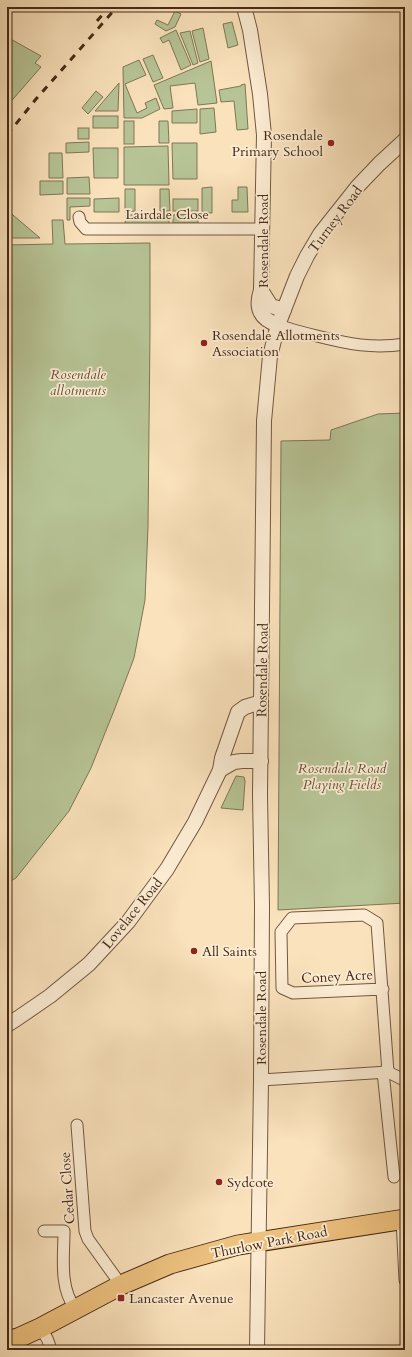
<svg xmlns="http://www.w3.org/2000/svg" width="412" height="1357" font-family="Cardo,serif">
<style>
.green{fill:#b7c496;stroke:#7e7756}
.lines{fill:none;stroke-linecap:round;stroke-linejoin:round}
.minor-casing{stroke:#725840;stroke-width:13}
.tertiary-casing{stroke:#725840;stroke-width:16}
.trunk-casing{stroke:#452a16;stroke-width:21}
.minor{stroke:#fcecd3;stroke-width:11}
.tertiary{stroke:#fcecd3;stroke-width:14}
.trunk{stroke:#edc17e;stroke-width:19}
.rail{stroke:#452a16;stroke-width:3;stroke-dasharray:7 7;stroke-linecap:butt}
.poi-dot{fill:#8f2418;stroke:#fcecd3;stroke-width:1.5}
.labels{text-anchor:middle;stroke-width:3.5;stroke-linejoin:round;paint-order:stroke}
.poi-label{font-size:14px;fill:#452a16;stroke:#fcecd3;text-anchor:start}
.street-label{font-size:14px;fill:#452a16;stroke:#fcecd3}
.park-label{font-size:14px;font-style:italic;fill:#625036;stroke:#fcecd3}
</style>
<rect width="100%" height="100%" fill="#fae2bc"/>
<filter id="stains"><feTurbulence type="fractalNoise" baseFrequency=".005" numOctaves="4"/><feColorMatrix values="0 0 0 0 .2 0 0 0 0 .09 0 0 0 0 .02 0 0 0 .5 -.17"/></filter>
<radialGradient id="worn" r=".72"><stop offset=".6" stop-color="#630" stop-opacity="0"/><stop offset="1" stop-color="#630" stop-opacity=".3"/></radialGradient>
<!-- green -->
<g class="green">
<polygon points="175,11 181,14 175,27 166,31 155,24 157,20 168,25"/>
<polygon points="232,22 238,45 228,48 223,24"/>
<polygon points="203,28 209,59 200,62 192,31"/>
<polygon points="176,30 191,65 181,70 169,40 163,43 160,38"/>
<polygon points="190,31 198,63 193,65 180,33"/>
<polygon points="7,37 41,56 35,63 41,67 7,106"/>
<polygon points="153,55 163,78 153,82 143,59"/>
<polygon points="139,60 146,75 125,84 137,113 147,108 145,103 156,98 160,109 142,118 124,118 123,67"/>
<polygon points="211,61 217,103 198,105 195,83 170,86 173,108 164,109 154,85"/>
<polygon points="119,83 118,111 95,111"/>
<polygon points="245,84 248,129 237,130 234,101 221,102 219,90 241,86 241,85"/>
<polygon points="96,91 103,97 88,114 82,108"/>
<polygon points="214,108 216,132 200,134 200,109"/>
<polygon points="197,109 197,123 172,123 172,111"/>
<rect x="93" y="116" width="25" height="12"/>
<rect x="124" y="121" width="10" height="23"/>
<polygon points="159,121 168,121 169,143 159,143"/>
<rect x="78" y="128" width="11" height="11"/>
<polygon points="89,142 89,152 66,153 66,143"/>
<polygon points="172,143 197,143 197,179 173,179"/>
<polygon points="168,146 169,185 124,185 124,147"/>
<polygon points="93,148 118,148 118,178 94,178"/>
<polygon points="49,153 62,153 63,178 49,178"/>
<polygon points="89,177 90,194 67,194 67,178"/>
<polygon points="40,181 63,181 63,194 40,195"/>
<polygon points="212,187 212,213 202,213 202,188"/>
<polygon points="238,187 247,187 248,212 232,212 232,200 238,200"/>
<polygon points="125,189 135,189 135,211 125,212"/>
<polygon points="160,189 169,189 170,211 160,211"/>
<polygon points="67,198 90,198 90,206 70,207 70,220 67,220"/>
<polygon points="119,198 119,212 94,212 94,199"/>
<rect x="173" y="199" width="25" height="12"/>
<polygon points="7,210 40,238 7,238"/>
<polygon points="198,214 198,223 173,223 173,215"/>
<polygon points="126,215 169,215 169,224 125,224"/>
<polygon points="52,220 63,220 65,244 150,243 150,330 148,527 145,600 134,658 115,708 91,768 69,811 16,878 7,883 7,245 53,244"/>
<polygon points="405,413 405,903 278,910 281,441 330,440 331,430 378,414"/>
<polygon points="236,776 244,777 245,781 243,810 221,808"/>
</g>
<g class="lines">
<defs>
<g id="minor">
<polyline points="79,217 80,222 86,229 263,229"/>
<path d="M278,325C291,330 304,333 317,336C348,344 373,349 405,344"/>
<polyline points="383,989 293,993 282,988 281,932 292,918 364,915 377,923 388,1072"/>
<polyline points="383,1072 394,1177"/>
<polyline points="261,1080 388,1072 402,1079 405,1078"/>
<polyline points="77,1125 85,1231 88,1239 121,1285"/>
<polyline points="402,1219 405,1280"/>
<path d="M44,1231H64C64,1256 59,1287 75,1308"/>
<path d="M40,1328C45,1335 50,1341 50,1350"/>
</g>
<g id="tertiary">
<polyline points="244,7 250,30 260,94 264,135 261,290 271,306 284,310"/>
<path d="M261,290C255,308 260,319 278,325"/>
<polyline points="220,770 234,762 242,761 261,761"/>
<polyline points="7,1025 18,1018 50,996 89,964 128,922 167,869 195,822 220,770 222,758 238,712 245,707 261,702"/>
<polyline points="257,1350 261,1080 262,906 260,795 264,421 270,356 278,325 297,276 307,256 320,234 358,186 379,164 405,140"/>
</g>
<polyline id="trunk" points="7,1340 18,1338 40,1328 121,1285 170,1264 238,1245 405,1219"/>
</defs>
<!-- minor casing -->
<use href="#minor" class="minor-casing"/>
<!-- tertiary casing -->
<use href="#tertiary" class="tertiary-casing"/>
<!-- trunk casing -->
<use href="#trunk" class="trunk-casing"/>
<!-- minor -->
<use href="#minor" class="minor"/>
<!-- tertiary -->
<use href="#tertiary" class="tertiary"/>
<!-- trunk -->
<use href="#trunk" class="trunk"/>
<!-- rail -->
<g class="rail">
<polyline points="97,21 109,7"/>
<polyline points="7,135 36,99 117,7"/>
</g>
</g>
<!-- markers -->
<g class="poi-dot">
<circle cx="331" cy="143" r="4"/>
<circle cx="204" cy="343" r="4"/>
<circle cx="194" cy="951" r="4"/>
<circle cx="219" cy="1182" r="4"/>
<rect x="117" y="1294" width="8" height="8" rx="2"/>
</g>
<g class="labels">
<!-- poi labels -->
<g class="poi-label">
<text x="323" y="140" text-anchor="end">Rosendale<tspan x="323" dy="16">Primary School</tspan></text>
<text x="212" y="340">Rosendale Allotments<tspan x="212" dy="16">Association</tspan></text>
<text x="202" y="956">All Saints</text>
<text x="227" y="1187">Sydcote</text>
<text x="129" y="1303">Lancaster Avenue</text>
</g>
<!-- street labels -->
<g class="street-label">
<text x="167" y="219">Lairdale Close</text>
<text transform="translate(335 219) rotate(-53)" y="5">Turney Road</text>
<text transform="translate(263 241) rotate(-90)" y="5">Rosendale Road</text>
<text transform="translate(262 670) rotate(-89)" y="5">Rosendale Road</text>
<text transform="translate(132 913) rotate(-51)" y="5">Lovelace Road</text>
<text transform="translate(337 976) rotate(-3)" y="5">Coney Acre</text>
<text transform="translate(261 1018) rotate(-90)" y="5">Rosendale Road</text>
<text transform="translate(67 1188) rotate(-94)" y="5">Cedar Close</text>
<text transform="translate(269 1242) rotate(-11)" y="5">Thurlow Park Road</text>
</g>
<!-- park labels -->
<g class="park-label">
<text x="78" y="379">Rosendale<tspan x="78" dy="16">allotments</tspan></text>
<text x="342" y="773">Rosendale Road<tspan x="342" dy="16">Playing Fields</tspan></text>
</g>
</g>
<!-- margin -->
<rect width="412" height="1357" fill="none" stroke="#fae2bc" stroke-width="24"/>
<rect x="8" y="8" width="396" height="1341" fill="none" stroke="#452a16" stroke-width="2"/>
<rect x="12" y="12" width="388" height="1333" fill="none" stroke="#452a16"/>
<rect width="100%" height="100%" filter="url(#stains)"/>
<rect width="100%" height="100%" fill="url(#worn)"/>
</svg>
